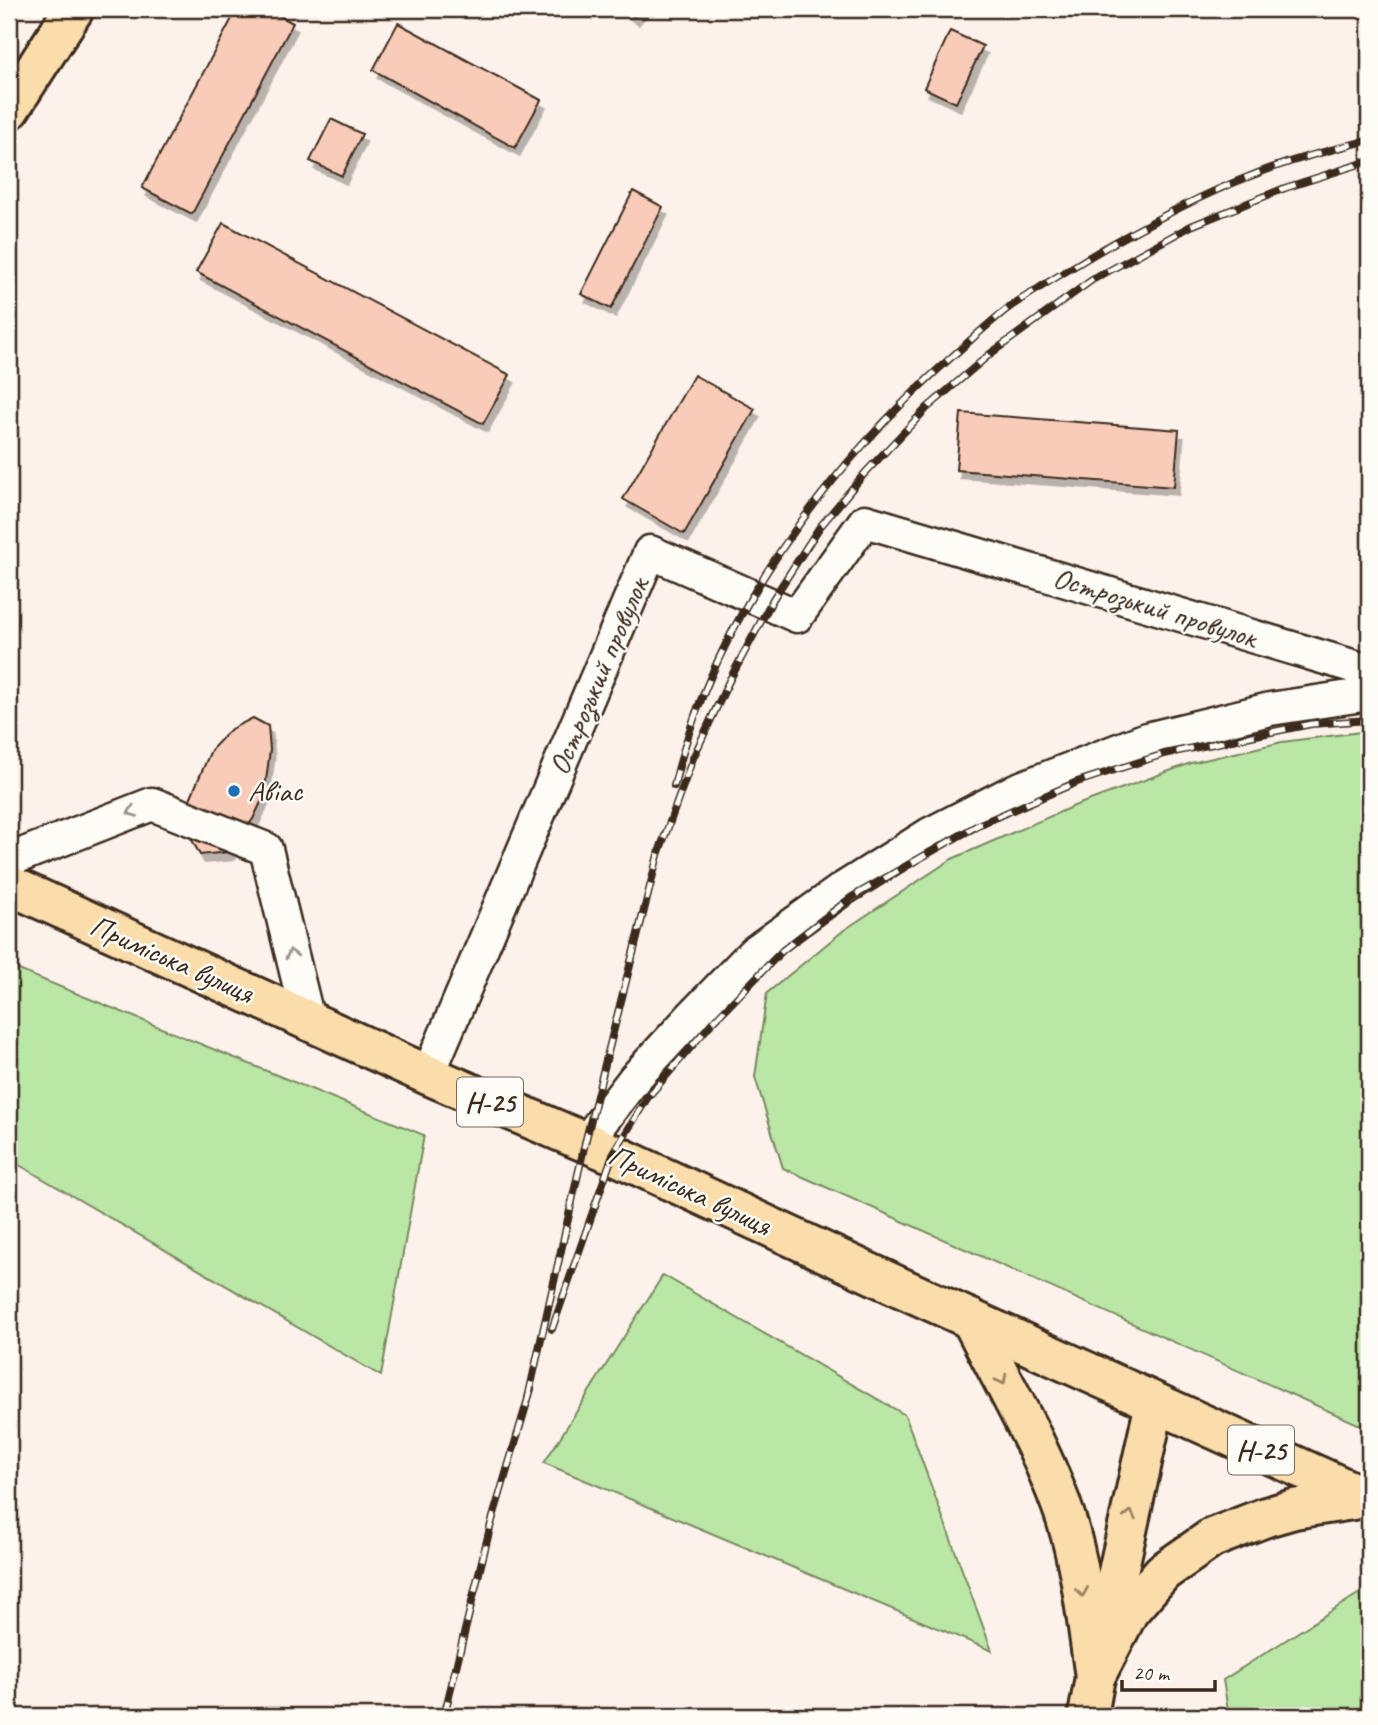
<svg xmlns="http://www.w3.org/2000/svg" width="1378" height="1725" font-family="Caveat,sans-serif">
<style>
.green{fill:#bae7a5;stroke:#7a8862;stroke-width:2}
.building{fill:#f8ccb9;stroke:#3b2a1e;stroke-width:2;filter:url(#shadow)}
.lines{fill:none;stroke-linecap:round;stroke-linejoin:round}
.minor-casing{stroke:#3b2a1e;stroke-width:37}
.major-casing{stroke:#3b2a1e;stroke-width:44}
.minor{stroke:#fdfcf7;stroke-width:32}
.major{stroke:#faddab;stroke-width:38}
.rail-casing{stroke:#3b2a1e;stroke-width:8}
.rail{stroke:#fdfcf7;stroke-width:5;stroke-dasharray:16;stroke-linecap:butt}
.oneway{stroke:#9c938a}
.oneway2{stroke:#9a8464}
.poi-dot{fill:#1f6fb2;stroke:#fdfcf7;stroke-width:2.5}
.labels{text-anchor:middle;stroke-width:5;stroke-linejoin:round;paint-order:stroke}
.shield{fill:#fdfcf7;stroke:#75695f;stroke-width:2}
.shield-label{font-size:28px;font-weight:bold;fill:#3b2a1e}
.street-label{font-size:30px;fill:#3b2a1e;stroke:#fdfcf7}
.poi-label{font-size:30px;fill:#3b2a1e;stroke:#fdfcf7;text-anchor:start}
</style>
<defs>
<filter id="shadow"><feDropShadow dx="4.5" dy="8" stdDeviation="0" flood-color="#0004"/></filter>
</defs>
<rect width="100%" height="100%" fill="#fcf2eb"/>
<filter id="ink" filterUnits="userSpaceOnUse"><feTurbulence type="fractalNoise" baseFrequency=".0143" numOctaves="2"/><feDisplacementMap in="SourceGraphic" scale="14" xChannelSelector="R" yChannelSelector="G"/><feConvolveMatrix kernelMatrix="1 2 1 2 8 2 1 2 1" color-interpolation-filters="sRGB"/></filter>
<g filter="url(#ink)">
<!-- green -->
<g class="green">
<polygon points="1369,731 1369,1429 783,1168 755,1077 767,993 844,930 952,859 1074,806 1191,763 1282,742"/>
<polygon points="9,966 424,1135 381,1376 9,1159"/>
<polygon points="663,1275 905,1415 992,1651 544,1463"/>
<polygon points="1369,1587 1369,1716 1229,1716 1223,1680"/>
</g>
<!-- building -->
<g class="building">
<polygon points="237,9 267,9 293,23 192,214 142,188"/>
<polygon points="623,9 641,9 634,17"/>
<polygon points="398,23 541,100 515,148 373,70"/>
<polygon points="950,31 983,46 956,103 924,88"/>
<polygon points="331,119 362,134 342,176 310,161"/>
<polygon points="633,191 663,207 611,309 581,294"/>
<polygon points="223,223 510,375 483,424 196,272"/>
<polygon points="694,375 755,409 684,534 623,499"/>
<polygon points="961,413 1179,430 1174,487 956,470"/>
<polygon points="253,718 268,726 270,750 264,796 253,819 229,852 200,855 191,838 190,799 211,750 231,729"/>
</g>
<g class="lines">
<defs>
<g id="minor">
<polyline points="9,860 152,804 266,849 308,1020"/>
<polyline points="428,1075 650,552 797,616 865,521 1369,671"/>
<polyline points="585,1143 635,1078 694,1014 753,953 841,890 930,834 1016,790 1147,739 1270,709 1369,694"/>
</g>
<g id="major">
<polyline points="9,110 74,9"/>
<polyline points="9,885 428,1075 613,1154 902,1288 1369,1499"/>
<path d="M971,1319C1004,1385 1043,1449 1066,1519C1082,1570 1087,1624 1095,1677"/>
<polyline points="1095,1677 1129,1611 1163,1572 1212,1538 1266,1517 1294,1509 1366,1498"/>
<polyline points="1088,1716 1095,1677 1155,1403"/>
</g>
</defs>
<!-- minor casing -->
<use href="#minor" class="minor-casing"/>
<!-- major casing -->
<use href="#major" class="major-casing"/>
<!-- minor -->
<use href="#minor" class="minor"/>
<!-- major -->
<use href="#major" class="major"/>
<defs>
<g id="rail">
<path d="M674,786C713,619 828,466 955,354C973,338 992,320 1011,306C1021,299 1032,293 1042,286C1065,272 1087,258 1110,245C1157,219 1203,194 1253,175C1290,160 1330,150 1369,140"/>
<polyline points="552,1329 613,1154 648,1097 710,1025 783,950 852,897 978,825 1077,782 1164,754 1237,739 1311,724 1369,720"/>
<polyline points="528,1398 585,1143 658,855 693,758 729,681 773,599 819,528 865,473 927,408 990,354 1092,280 1191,226 1285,188 1369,161"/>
<polyline points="444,1716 491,1524 531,1389"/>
</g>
</defs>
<!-- rail casing -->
<use href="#rail" class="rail-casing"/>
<!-- rail -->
<use href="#rail" class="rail"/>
</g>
<!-- one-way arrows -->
<defs><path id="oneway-chevron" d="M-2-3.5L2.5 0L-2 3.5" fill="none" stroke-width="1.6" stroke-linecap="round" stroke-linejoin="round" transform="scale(1.75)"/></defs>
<g class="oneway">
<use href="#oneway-chevron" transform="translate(132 812) rotate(159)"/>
<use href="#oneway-chevron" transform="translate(291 954) rotate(-104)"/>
</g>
<g class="oneway2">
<use href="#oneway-chevron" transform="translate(1002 1380) rotate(63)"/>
<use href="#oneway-chevron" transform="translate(1130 1515) rotate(-78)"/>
<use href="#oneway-chevron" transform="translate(1082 1592) rotate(81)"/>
</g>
</g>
<!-- markers -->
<circle class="poi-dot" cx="234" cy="791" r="7"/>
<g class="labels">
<!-- shield labels -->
<g class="shield">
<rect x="457" y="1077.5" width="66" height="49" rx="5"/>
<rect x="1228" y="1425.5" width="66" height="49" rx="5"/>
</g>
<g class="shield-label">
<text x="490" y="1112">Н-25</text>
<text x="1261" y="1460">Н-25</text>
</g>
<!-- street labels -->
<g class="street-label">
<text transform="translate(1155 607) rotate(17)" y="10">Острозький провулок</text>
<text transform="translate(598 676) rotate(-67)" y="10">Острозький провулок</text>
<text transform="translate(172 959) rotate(24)" y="10">Приміська вулиця</text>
<text transform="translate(690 1190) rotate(25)" y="10">Приміська вулиця</text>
</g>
<!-- poi labels -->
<g class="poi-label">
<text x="248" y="801">Авіас</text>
</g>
</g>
<!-- margin -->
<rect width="1378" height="1725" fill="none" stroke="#fdfcf7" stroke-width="35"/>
<rect x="18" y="18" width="1343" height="1690" fill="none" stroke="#3b2a1e" stroke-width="2.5" filter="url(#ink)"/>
<!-- scale -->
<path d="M1122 1680v10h93v-10" fill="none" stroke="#3b2a1e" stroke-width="3.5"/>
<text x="1133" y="1680" font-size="21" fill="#3b2a1e" stroke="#fdfcf7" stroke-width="5" paint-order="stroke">20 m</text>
</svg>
